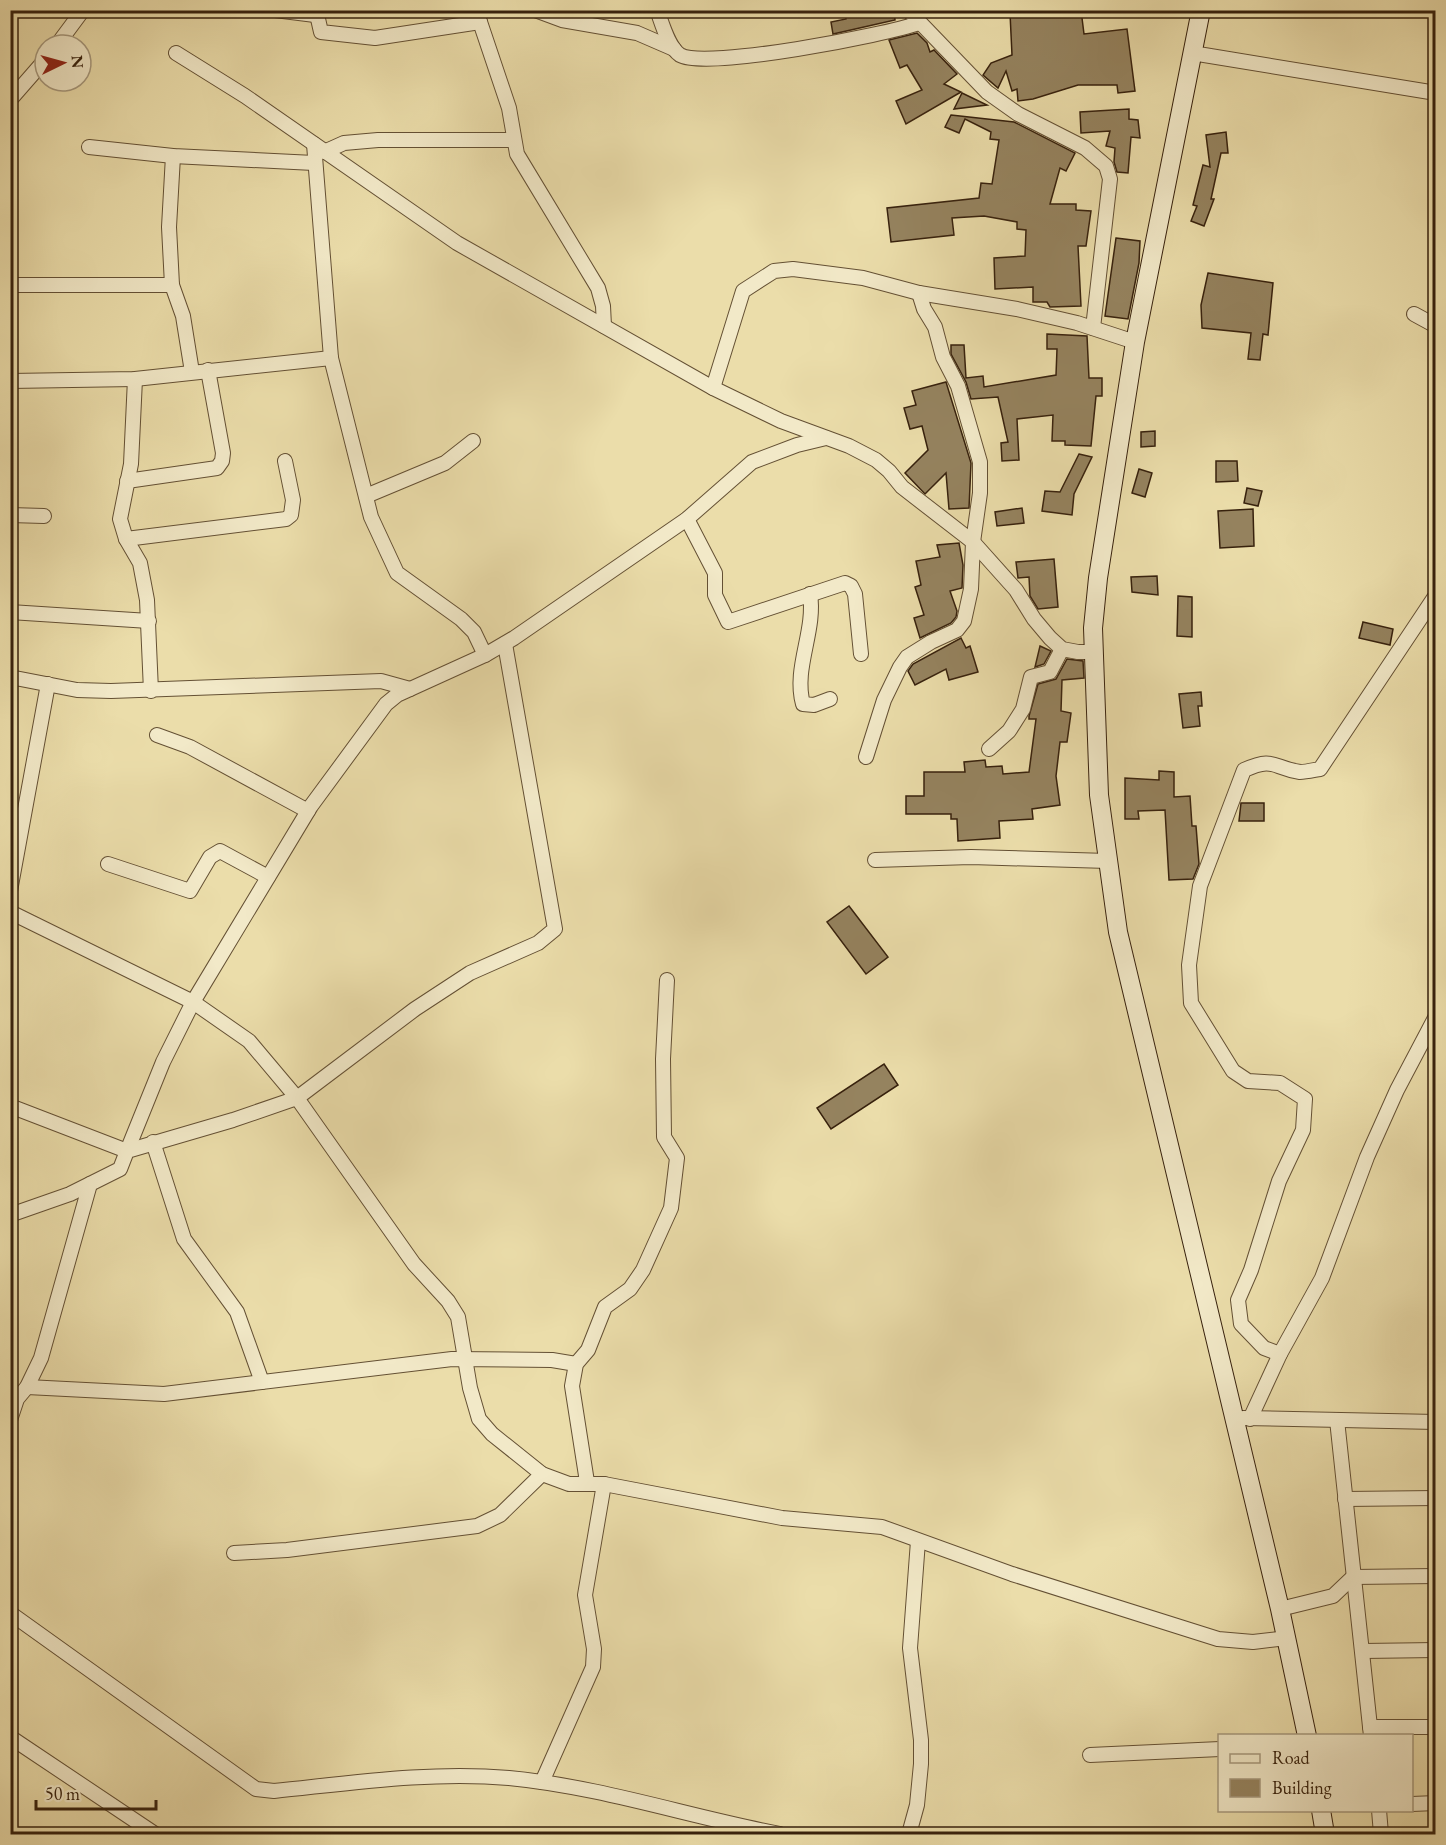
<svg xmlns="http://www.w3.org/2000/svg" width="1446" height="1845" font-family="'EB Garamond',serif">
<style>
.building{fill:#95835f;stroke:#37210d;stroke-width:1.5}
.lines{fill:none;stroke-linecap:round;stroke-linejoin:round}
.street-casing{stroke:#645034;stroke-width:16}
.secondary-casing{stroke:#37210d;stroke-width:20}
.street{stroke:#f2e9c8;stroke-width:14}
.secondary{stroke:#f2e9c8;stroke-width:18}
</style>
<rect width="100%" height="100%" fill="#ebddaa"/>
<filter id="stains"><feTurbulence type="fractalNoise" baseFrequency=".00333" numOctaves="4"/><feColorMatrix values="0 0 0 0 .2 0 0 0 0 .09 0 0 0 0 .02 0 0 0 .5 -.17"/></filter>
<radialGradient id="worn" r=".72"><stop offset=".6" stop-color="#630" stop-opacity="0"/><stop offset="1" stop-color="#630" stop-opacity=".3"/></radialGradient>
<!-- building -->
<g class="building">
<polygon points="845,10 894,10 895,20 833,34 831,22 846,19"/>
<polygon points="1081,10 1084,34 1127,29 1135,91 1118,93 1117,85 1078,85 1033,99 1018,101 1017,89 1012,91 1006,71 998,88 983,75 991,63 1012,55 1010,13"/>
<polygon points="917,33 927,43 930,52 934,50 957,74 944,84 961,92 906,124 896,101 922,90 907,65 900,68 889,40"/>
<polygon points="962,93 987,105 954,109"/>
<polygon points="1129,109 1129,119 1138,120 1140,138 1131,137 1128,173 1117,172 1114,162 1115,148 1106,146 1110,131 1081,133 1080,112"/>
<polygon points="951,115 1014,122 1075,153 1066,171 1060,168 1050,204 1076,204 1076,210 1091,211 1086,246 1078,246 1081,306 1050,307 1047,302 1033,302 1033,287 995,289 994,258 1025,256 1026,230 1017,229 1017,222 984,216 952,218 954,235 891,242 887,208 979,198 981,183 992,184 999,140 990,139 991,132 965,119 959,133 945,127"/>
<polygon points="1226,132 1228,153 1221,153 1211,199 1214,199 1204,226 1191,221 1197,206 1193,205 1203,165 1210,167 1206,135"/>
<polygon points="1116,238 1140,241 1139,263 1128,319 1105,316"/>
<polygon points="1208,273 1273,283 1268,335 1263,334 1260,360 1248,359 1251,333 1202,328 1201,305"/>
<polygon points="1047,334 1087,336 1089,378 1102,378 1102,396 1096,396 1091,446 1065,445 1065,441 1052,441 1053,415 1017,419 1019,460 1002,461 1001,443 1008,442 998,397 971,399 966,382 951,354 951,345 964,345 966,378 983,376 984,387 1056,375 1057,349 1047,349"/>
<polygon points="946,382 971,463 969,508 949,509 946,473 925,494 905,473 928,450 922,426 910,429 904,408 916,405 912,391"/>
<polygon points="1155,431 1155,446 1141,447 1141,432"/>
<polygon points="1079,454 1092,457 1074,494 1072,515 1042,511 1045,491 1060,492"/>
<polygon points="1216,461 1237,461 1238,481 1216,482"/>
<polygon points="1139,469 1152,473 1145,497 1132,493"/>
<polygon points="1247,488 1262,491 1258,506 1244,503"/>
<polygon points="1022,508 1024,523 997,526 995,512"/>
<polygon points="1253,509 1254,546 1220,548 1218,511"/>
<polygon points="959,543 963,565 962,588 950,591 957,611 956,617 951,623 920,638 914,618 924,615 915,587 921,585 916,561 940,557 937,545"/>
<polygon points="1054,559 1058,607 1038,609 1030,596 1029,577 1018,578 1016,562"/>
<polygon points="1157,576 1158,595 1132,592 1131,577"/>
<polygon points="1178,596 1192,597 1192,637 1177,636"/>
<polygon points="1363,622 1393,629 1390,645 1359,638"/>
<polygon points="961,638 966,648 970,646 978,672 949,680 946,669 915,685 908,671 913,664"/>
<polygon points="1040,646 1051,651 1044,664 1035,667"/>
<polygon points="1067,659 1083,661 1084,678 1062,680 1061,711 1071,713 1067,742 1060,742 1056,776 1060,805 1032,809 1033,819 999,821 1000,838 958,841 957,819 951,819 951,814 906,814 906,796 924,796 924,772 965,772 964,762 985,760 986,767 1002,766 1003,774 1029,772 1036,719 1029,719 1029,716 1038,684 1056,679"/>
<polygon points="1201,692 1202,706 1198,706 1200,726 1183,728 1179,694"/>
<polygon points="1159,771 1174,772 1174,797 1190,796 1192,826 1196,826 1199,864 1193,879 1169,880 1165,810 1138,811 1139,819 1125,819 1125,778 1159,780"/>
<polygon points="1241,803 1264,803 1264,821 1239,821"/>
<polygon points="849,906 888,957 866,974 827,922"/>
<polygon points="884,1064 898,1085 831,1129 817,1108"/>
</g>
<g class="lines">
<defs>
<g id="street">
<polyline points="275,10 315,15"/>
<polyline points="316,10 321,32 375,38 480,22"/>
<polyline points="476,10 509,108 517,154 598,288 603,306 604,326"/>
<polyline points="535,10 562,20 637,33 674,49"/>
<path d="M657,10C662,23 668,47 680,55C706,70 886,35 919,23"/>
<polyline points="908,10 987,92 1018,114 1085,148 1106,166 1110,179 1093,328"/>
<polyline points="57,45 83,10"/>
<polyline points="176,53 245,96 457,243 713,388 781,421 849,446 876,460 889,471 902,487 973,542 1016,590 1034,619 1050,638 1062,649 1078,652 1094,652"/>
<polyline points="1192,53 1436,93"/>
<polyline points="10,100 45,60"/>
<polyline points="314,144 331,358 371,517 397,573 461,619 474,632 485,655"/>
<polyline points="89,147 173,156 314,163"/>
<polyline points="324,152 344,143 378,140 514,140"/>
<polyline points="173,156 169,227 172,285 183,316 192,372"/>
<polyline points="10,285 172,285"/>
<polyline points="1414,314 1436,326"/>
<polyline points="135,379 131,464 120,519 126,539 140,563 147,600 151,691"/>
<polyline points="10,381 135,379 331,358"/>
<polyline points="713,388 743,291 774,271 793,269 863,278 919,293 1017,309 1077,323 1135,342"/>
<polyline points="127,481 217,468 222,461 223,453 208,370"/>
<polyline points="366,496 445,463 473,441"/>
<polyline points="10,515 44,516"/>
<polyline points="687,519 715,573 715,595 728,622 845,583 851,586 855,594 861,654"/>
<polyline points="126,539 286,519 291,515 293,500 285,461"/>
<path d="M810,594C816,631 793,668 803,704L814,705L830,699"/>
<polyline points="10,612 149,621"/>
<polyline points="10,677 77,690 111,691 381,681 410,689"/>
<polyline points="157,735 190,747 308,811"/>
<polyline points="989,749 1009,731 1023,709 1031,677 1050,672 1062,649"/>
<polyline points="866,757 884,700 900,667 907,657 931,642 957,630 964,621 971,589 973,542 980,493 980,462 958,386 943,357 935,327 924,309 919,293"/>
<polyline points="875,860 971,857 1108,861"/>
<polyline points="108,864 190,891 210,857 220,851 268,877"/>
<polyline points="10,891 48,684"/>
<polyline points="10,912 193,1002 249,1041 297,1098 414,1264 448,1301 458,1317 470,1388 479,1419 492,1434 542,1474 569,1484 604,1484 782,1518 882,1527 1012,1574 1218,1639 1253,1642 1287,1638"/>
<polyline points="10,1106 127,1151 163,1062 193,1002 311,806 386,704 397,695 485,655 514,638 687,519 752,462 797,445 826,438"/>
<polyline points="153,1142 184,1239 237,1312 262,1382"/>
<polyline points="10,1215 70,1194 120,1169 127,1151 233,1120 297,1098 415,1009 470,973 538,943 555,929 505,644"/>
<path d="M1280,1354L1264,1348L1241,1324L1238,1300L1251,1270L1279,1181L1303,1130L1305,1099L1280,1083L1248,1081L1233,1071L1191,1003L1189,965L1200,886L1244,770C1275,756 1272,768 1300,772C1306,772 1314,770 1320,769L1436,595"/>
<polyline points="27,1387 164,1394 452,1359 552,1360 576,1364"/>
<polyline points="1243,1418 1436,1422"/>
<polyline points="1250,1419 1280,1354 1322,1278 1367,1157 1397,1090 1436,1016"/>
<polyline points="10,1420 17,1399 27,1387 41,1358 90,1184"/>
<polyline points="1337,1420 1371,1736"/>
<polyline points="587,1482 572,1386 576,1364 588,1350 605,1307 630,1289 643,1270 671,1208 677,1158 664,1137 663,1059 667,980"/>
<polyline points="1345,1499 1436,1498"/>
<polyline points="234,1553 287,1550 477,1526 500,1515 542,1474"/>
<polyline points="1280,1609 1333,1596 1353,1577 1436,1576"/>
<path d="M10,1613L256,1789L274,1791C352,1783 431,1771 509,1778C602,1787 690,1817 780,1834"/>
<polyline points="1363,1651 1436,1650"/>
<polyline points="1370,1727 1436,1727"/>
<polyline points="10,1737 155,1834"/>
<polyline points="1090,1755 1220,1749"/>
<polyline points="542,1782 593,1667 594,1649 585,1595 604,1484"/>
<polyline points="1412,1804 1436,1803"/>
<polyline points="1379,1810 1381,1834"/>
<polyline points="909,1834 917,1805 921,1764 921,1740 910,1648 918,1541"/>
</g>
<g id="secondary">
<polyline points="1201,10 1135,342 1098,578 1093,628 1099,795 1118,932 1280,1609 1307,1736"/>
<polyline points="1321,1810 1325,1834"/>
</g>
</defs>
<!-- street casing -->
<use href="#street" class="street-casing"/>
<!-- secondary casing -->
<use href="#secondary" class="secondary-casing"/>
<!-- street -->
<use href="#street" class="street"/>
<!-- secondary -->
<use href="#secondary" class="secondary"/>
</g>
<!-- margin -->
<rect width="1446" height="1845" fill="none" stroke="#ebddaa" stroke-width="36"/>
<rect x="12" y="12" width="1422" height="1821" fill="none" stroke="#37210d" stroke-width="3"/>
<rect x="18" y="18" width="1410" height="1809" fill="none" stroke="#37210d" stroke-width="1.5"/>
<!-- legend -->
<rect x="1218" y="1734" width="195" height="78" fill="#f2e9c8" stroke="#a7997d" stroke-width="1.5"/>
<rect x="1230" y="1754" width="30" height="9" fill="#f2e9c8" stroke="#a7997d" stroke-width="1.5"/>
<text x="1272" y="1764" font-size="18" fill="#37210d">Road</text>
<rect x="1230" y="1779" width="30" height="18" fill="#95835f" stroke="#a7997d" stroke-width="1.5"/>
<text x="1272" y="1794" font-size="18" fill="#37210d">Building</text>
<!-- north arrow -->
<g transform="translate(63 63) rotate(85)"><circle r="28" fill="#f2e9c8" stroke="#a7997d" stroke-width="1.5"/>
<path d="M0-4.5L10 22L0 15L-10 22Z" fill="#8f2418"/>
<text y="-9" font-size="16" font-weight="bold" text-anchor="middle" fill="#37210d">N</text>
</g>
<!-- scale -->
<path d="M36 1800v9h120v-9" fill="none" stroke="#37210d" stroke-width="3"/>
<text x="45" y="1800" font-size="18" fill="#37210d" stroke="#f2e9c8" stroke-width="4.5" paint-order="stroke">50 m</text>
<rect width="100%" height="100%" filter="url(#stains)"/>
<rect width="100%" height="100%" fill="url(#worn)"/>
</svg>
